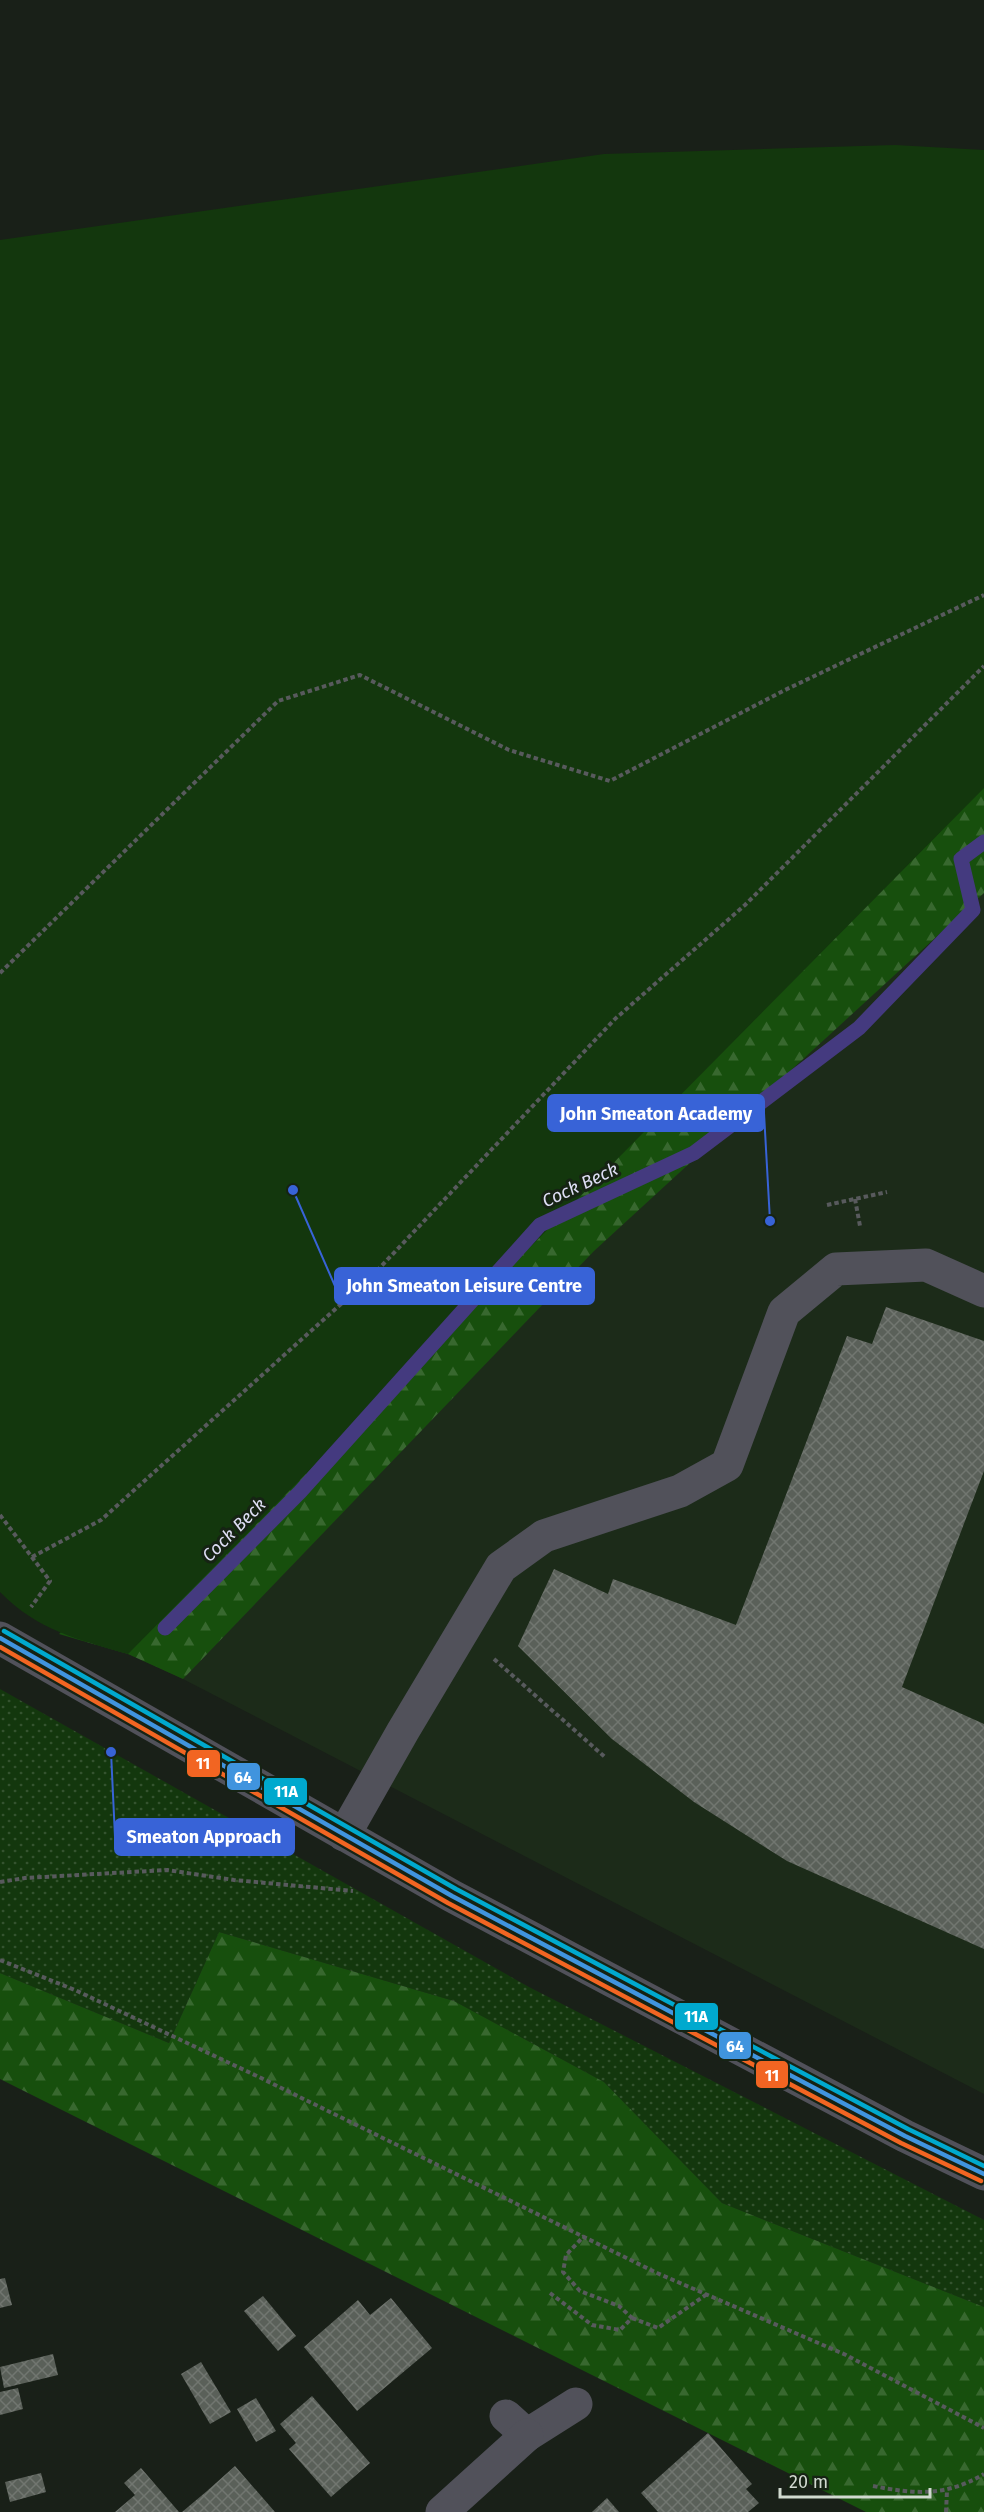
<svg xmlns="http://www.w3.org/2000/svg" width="984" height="2512" font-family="'Fira Sans',sans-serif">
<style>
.built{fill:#1c2b19}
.grass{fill:url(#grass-dots)}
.forest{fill:url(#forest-firs)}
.park{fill:#13370d}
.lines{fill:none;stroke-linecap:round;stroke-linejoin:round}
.stream{stroke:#443a7f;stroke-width:15}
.building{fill:url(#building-cross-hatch)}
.path{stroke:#585a5d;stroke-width:4;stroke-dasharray:4.5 3;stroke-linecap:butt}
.minor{stroke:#51515a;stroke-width:33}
.bus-1-casing{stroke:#162314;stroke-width:9}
.bus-2-casing{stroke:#162314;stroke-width:9}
.bus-3-casing{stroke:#162314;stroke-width:9}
.bus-1{stroke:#4094de;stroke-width:4.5}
.bus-2{stroke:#f26522;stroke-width:4.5}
.bus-3{stroke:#00a9ce;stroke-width:4.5}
.labels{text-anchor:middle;stroke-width:6;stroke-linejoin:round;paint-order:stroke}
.water-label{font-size:18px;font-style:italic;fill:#dedef4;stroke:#162314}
.leader{fill:none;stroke:#3863d7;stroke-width:2}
.callout-dot{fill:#3863d7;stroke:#162314;stroke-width:2}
.callout{fill:#3863d7;stroke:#3863d7;stroke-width:2}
.callout-label{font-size:18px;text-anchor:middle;font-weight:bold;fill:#fff}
.line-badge{stroke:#162314;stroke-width:2}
.badge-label{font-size:16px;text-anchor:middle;font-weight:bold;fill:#fff}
</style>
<defs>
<pattern id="grass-dots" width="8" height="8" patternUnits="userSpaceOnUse" patternTransform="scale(1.5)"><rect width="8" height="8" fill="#13370d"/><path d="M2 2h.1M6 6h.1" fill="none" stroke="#34532f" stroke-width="1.8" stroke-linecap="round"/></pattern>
<pattern id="forest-firs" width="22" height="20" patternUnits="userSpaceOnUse" patternTransform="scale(1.5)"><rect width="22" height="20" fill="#174f0d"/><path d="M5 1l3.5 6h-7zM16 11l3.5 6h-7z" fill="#38682f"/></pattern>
<pattern id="building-cross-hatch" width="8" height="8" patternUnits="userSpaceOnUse" patternTransform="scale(1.5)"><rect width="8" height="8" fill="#5a6059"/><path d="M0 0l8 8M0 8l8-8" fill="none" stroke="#717670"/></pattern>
</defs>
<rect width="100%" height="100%" fill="#192018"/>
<!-- built -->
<polygon class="built" points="984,788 984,2094 183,1679 128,1654"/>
<!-- grass -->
<polygon class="grass" points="0,1689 529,1987 984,2220 984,2307 722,2203 604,2082 454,2001 219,1932 169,2043 0,1973"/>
<!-- forest -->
<g class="forest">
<polygon points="984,718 984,893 594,1251 183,1679 128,1654 59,1634"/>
<polygon points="219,1932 454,2001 604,2082 722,2203 984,2307 984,2512 866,2512 0,2079 0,1973 169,2043"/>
</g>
<!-- park -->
<path class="park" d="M895,145L984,150V788L128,1654C79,1640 37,1630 0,1592V240L604,154Z"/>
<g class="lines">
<!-- stream -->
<polyline class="stream" points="165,1628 300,1492 540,1225 694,1153 859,1028 973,910 961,859 984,842"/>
</g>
<!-- building -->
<g class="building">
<polygon points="886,1307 984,1341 984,1471 902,1687 984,1724 984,1949 787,1861 694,1802 612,1739 518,1646 554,1569 608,1594 613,1579 736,1625 847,1336 872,1344"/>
<polygon points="5,2278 12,2305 0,2308 0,2279"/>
<polygon points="263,2296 296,2336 278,2351 244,2311"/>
<polygon points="391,2298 432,2348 357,2411 304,2347 358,2300 370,2315"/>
<polygon points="53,2354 58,2375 4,2388 0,2367"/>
<polygon points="201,2362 231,2412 210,2424 181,2374"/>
<polygon points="18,2388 23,2409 0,2415 0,2392"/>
<polygon points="312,2396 370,2463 331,2497 289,2449 296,2443 280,2424"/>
<polygon points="256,2398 276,2431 256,2442 237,2409"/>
<polygon points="708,2433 752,2484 746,2489 759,2503 748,2512 658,2512 641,2493"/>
<polygon points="235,2466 275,2512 182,2512 207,2491"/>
<polygon points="141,2468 179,2512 115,2512 135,2495 124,2483"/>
<polygon points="41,2473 46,2492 10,2502 5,2482"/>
<polygon points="607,2498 619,2512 592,2512"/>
</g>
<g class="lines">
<!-- path -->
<g class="path">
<polyline points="0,973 278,701 360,675 509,750 610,781 785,690 984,595"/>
<polyline points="855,1199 860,1226"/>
<polyline points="827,1205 887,1192"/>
<polyline points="0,1515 50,1581 31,1607"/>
<polyline points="32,1557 101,1520 372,1276 615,1019 745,905 984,666"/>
<polyline points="494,1659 606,1758"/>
<polyline points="0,1882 25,1878 167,1870 234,1880 353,1891"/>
<polyline points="0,1960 75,1990 259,2077 657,2273 846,2355 984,2428"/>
<polyline points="550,2293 592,2325 620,2330 632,2318 619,2306 580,2291 563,2272 566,2255 584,2236"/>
<polyline points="632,2318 658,2328 707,2294"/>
<path d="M873,2486C915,2494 945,2497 984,2474"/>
<polyline points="946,2512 947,2491"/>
</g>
<!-- minor -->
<g class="minor">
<polyline points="0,1638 452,1896 905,2136 984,2174"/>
<polyline points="344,1835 403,1731 501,1567 544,1536 680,1491 727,1465 784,1312 836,1269 926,1265 984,1291"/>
<polyline points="506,2416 527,2435 576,2404"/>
<polyline points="442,2512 527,2435"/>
</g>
<defs>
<polyline id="bus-1" points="0,1638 452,1896 905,2136 984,2174"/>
<polyline id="bus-2" points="0,1647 448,1903 901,2143 981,2181"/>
<polyline id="bus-3" points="4,1631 456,1889 908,2129 984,2166"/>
</defs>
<!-- bus-1 casing -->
<use href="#bus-1" class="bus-1-casing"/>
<!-- bus-2 casing -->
<use href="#bus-2" class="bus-2-casing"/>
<!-- bus-3 casing -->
<use href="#bus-3" class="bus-3-casing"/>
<!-- bus-1 -->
<use href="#bus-1" class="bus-1"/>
<!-- bus-2 -->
<use href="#bus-2" class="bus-2"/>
<!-- bus-3 -->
<use href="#bus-3" class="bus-3"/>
</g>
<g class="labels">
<!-- water labels -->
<g class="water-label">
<text transform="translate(580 1185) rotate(-25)" y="6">Cock Beck</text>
<text transform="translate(234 1530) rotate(-45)" y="6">Cock Beck</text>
</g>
</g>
<!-- callouts -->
<path class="leader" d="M770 1221L764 1113M293 1190L335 1286M111 1752L115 1837"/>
<g class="callout-dot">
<circle cx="770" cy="1221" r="6"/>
<circle cx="293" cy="1190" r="6"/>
<circle cx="111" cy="1752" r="6"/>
</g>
<g class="callout">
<rect x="548" y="1095" width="216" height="36" rx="6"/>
<rect x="335" y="1268" width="259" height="36" rx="6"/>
<rect x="115" y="1819" width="179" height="36" rx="6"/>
</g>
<g class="callout-label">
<text x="656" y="1120">John Smeaton Academy</text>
<text x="464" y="1292">John Smeaton Leisure Centre</text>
<text x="204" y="1843">Smeaton Approach</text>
</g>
<g class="line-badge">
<rect x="186" y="1749" width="35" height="29" rx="6" fill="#f26522"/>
<rect x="226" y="1762" width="35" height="29" rx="6" fill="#4094de"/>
<rect x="263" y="1777" width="45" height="29" rx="6" fill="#00a9ce"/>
<rect x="674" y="2002" width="45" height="29" rx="6" fill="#00a9ce"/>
<rect x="718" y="2031" width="34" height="29" rx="6" fill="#4094de"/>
<rect x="755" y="2060" width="34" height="29" rx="6" fill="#f26522"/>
</g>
<g class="badge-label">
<text x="203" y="1769">11</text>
<text x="243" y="1783">64</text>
<text x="286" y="1797">11A</text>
<text x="696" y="2022">11A</text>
<text x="735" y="2052">64</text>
<text x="772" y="2081">11</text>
</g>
<!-- scale -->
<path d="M780 2488v9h150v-9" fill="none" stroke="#d1dad0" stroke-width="3"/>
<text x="789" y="2488" font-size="18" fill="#d1dad0" stroke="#162314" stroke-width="4.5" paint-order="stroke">20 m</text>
</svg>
